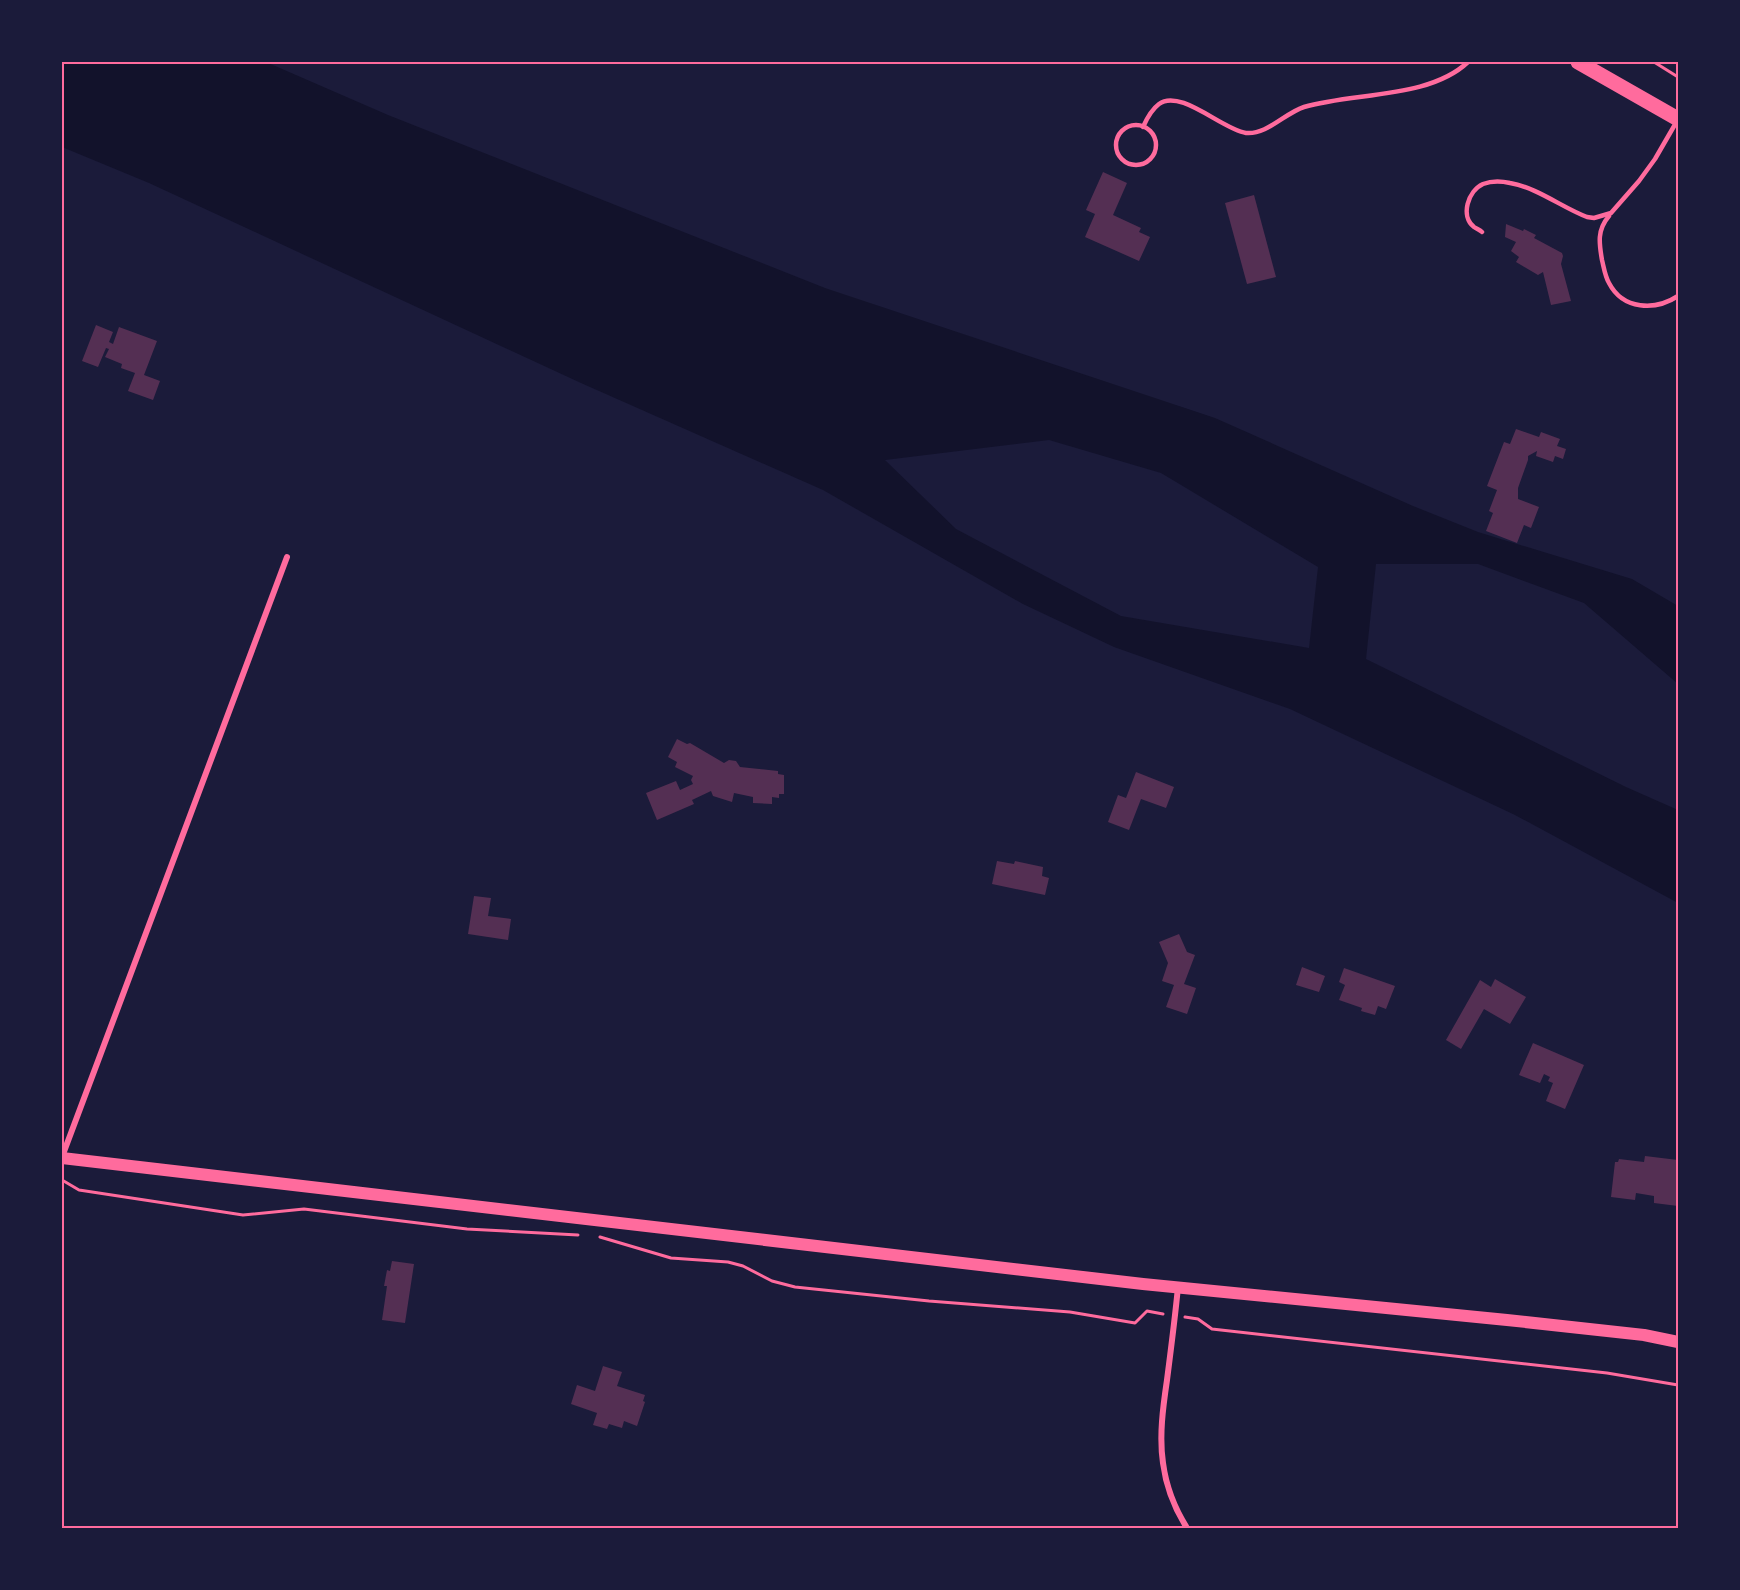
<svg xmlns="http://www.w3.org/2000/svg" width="1740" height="1590" font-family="'Titillium Web',sans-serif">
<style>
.water{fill:#12122b;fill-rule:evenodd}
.building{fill:#542f53}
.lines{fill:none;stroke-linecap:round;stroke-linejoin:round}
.path{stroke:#ff6b9d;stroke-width:3}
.service{stroke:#ff6b9d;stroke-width:4.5}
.minor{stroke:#ff6b9d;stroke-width:6}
.secondary{stroke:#ff6b9d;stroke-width:12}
.primary{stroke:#ff6b9d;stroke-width:15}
.neatline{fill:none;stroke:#ff6b9d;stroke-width:2}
</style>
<rect width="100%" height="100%" fill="#1b1b3a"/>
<!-- water -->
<path class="water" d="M62,62H266L388,115L825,288L1215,418L1413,506L1478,532L1632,579L1678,606V684L1584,603L1478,564H1376L1366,659L1626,787L1678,810V903L1515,815L1290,709L1114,647L1023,604L823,490L581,383L149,183L62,147ZM1049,440L1161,473L1318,567L1309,648L1121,616L956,529L885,460Z"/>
<!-- building -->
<g class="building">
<polygon points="1103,172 1127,183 1113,215 1141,228 1139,232 1150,237 1139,261 1085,237 1095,214 1086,210"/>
<polygon points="1254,195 1276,277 1247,284 1225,203"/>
<polygon points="1506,224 1523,231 1524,229 1536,235 1534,238 1562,253 1563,256 1561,264 1571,301 1551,305 1543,272 1538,275 1516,262 1519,257 1511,251 1516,242 1505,237"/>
<polygon points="96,325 113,332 109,342 113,344 119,327 157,341 144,375 160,381 153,400 128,391 135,373 121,368 122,364 105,357 109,349 106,348 98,367 82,361"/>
<polygon points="1516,429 1539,437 1541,432 1560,439 1557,446 1566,449 1563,459 1555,456 1553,462 1536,456 1537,451 1528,456 1528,460 1518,488 1518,499 1539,507 1531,528 1524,525 1517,543 1486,531 1493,513 1489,511 1497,490 1487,486 1504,442 1510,444"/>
<polygon points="677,739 687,744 690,743 724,763 729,760 736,761 740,767 778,771 778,774 784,775 784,794 779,794 779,798 772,797 772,804 753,803 753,797 734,793 732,802 713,796 711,791 692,800 694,804 657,820 646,793 676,781 680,790 693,784 691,780 693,776 675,767 677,762 668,757"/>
<polygon points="1136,772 1174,787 1166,808 1141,799 1129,830 1108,822 1118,795 1126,798"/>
<polygon points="997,861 1014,864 1015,861 1043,867 1042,876 1049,878 1045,895 992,884"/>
<polygon points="474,896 491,898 488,916 511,919 508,940 468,934"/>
<polygon points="1179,934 1187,952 1195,955 1184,984 1196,988 1187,1014 1166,1007 1174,985 1162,981 1168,963 1159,942"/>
<polygon points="1302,967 1325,976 1319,992 1296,985"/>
<polygon points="1344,968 1395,986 1386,1009 1378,1006 1375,1015 1361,1011 1362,1008 1339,1000 1345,985 1339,982"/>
<polygon points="1495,979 1526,997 1510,1024 1484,1009 1461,1049 1446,1040 1480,980 1491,987"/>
<polygon points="1533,1043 1584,1065 1565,1109 1546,1101 1553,1083 1548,1081 1550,1077 1544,1074 1540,1083 1519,1075"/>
<polygon points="1645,1156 1678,1160 1678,1206 1654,1203 1654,1196 1636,1193 1635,1200 1611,1197 1615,1162 1618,1162 1619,1159 1644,1162"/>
<polygon points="392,1261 414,1264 405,1323 382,1320 387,1286 384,1286 387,1270 390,1271"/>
<polygon points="603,1366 622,1372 617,1386 645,1395 643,1401 645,1402 637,1426 624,1421 622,1428 609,1424 607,1429 593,1425 597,1413 571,1404 577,1385 595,1391"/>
</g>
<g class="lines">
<!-- path -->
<g class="path">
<polyline points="1654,62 1678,77"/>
<polyline points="62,1180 79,1190 243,1215 304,1209 467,1229 578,1235"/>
<polyline points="600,1237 671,1258 728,1262 743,1266 772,1281 795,1287 929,1301 1070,1312 1135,1323 1147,1311 1163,1314"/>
<polyline points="1185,1317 1198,1319 1212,1329 1607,1373 1678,1385"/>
</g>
<!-- service -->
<g class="service">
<circle cx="1136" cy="145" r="20"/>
<path d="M1143,127C1147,118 1151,110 1159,104C1180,88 1223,130 1246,133C1267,135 1285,113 1304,107C1354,92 1429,99 1468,62"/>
<path d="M1609,216C1597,230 1599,243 1602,260C1604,268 1605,276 1609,283C1623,310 1655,311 1678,296"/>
<path d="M1482,232C1480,230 1477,229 1474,227C1460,216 1468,191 1483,184C1491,181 1501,181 1510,183C1538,188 1561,207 1587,217L1594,218L1611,213L1639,181L1655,159L1677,121"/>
</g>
<!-- minor -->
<g class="minor">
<polyline points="62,1157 287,557"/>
<path d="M1178,1287C1175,1318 1171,1349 1167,1380C1163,1407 1159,1436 1163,1463C1166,1486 1175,1509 1187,1528"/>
</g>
<!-- secondary -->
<polyline class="secondary" points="62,1158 1143,1284 1507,1320 1644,1335 1678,1342"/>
<!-- primary -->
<polyline class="primary" points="1578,62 1678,119"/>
</g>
<!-- border -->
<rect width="1740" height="1590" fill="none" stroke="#1b1b3a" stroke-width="126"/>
<rect x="63" y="63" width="1614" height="1464" class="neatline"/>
</svg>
